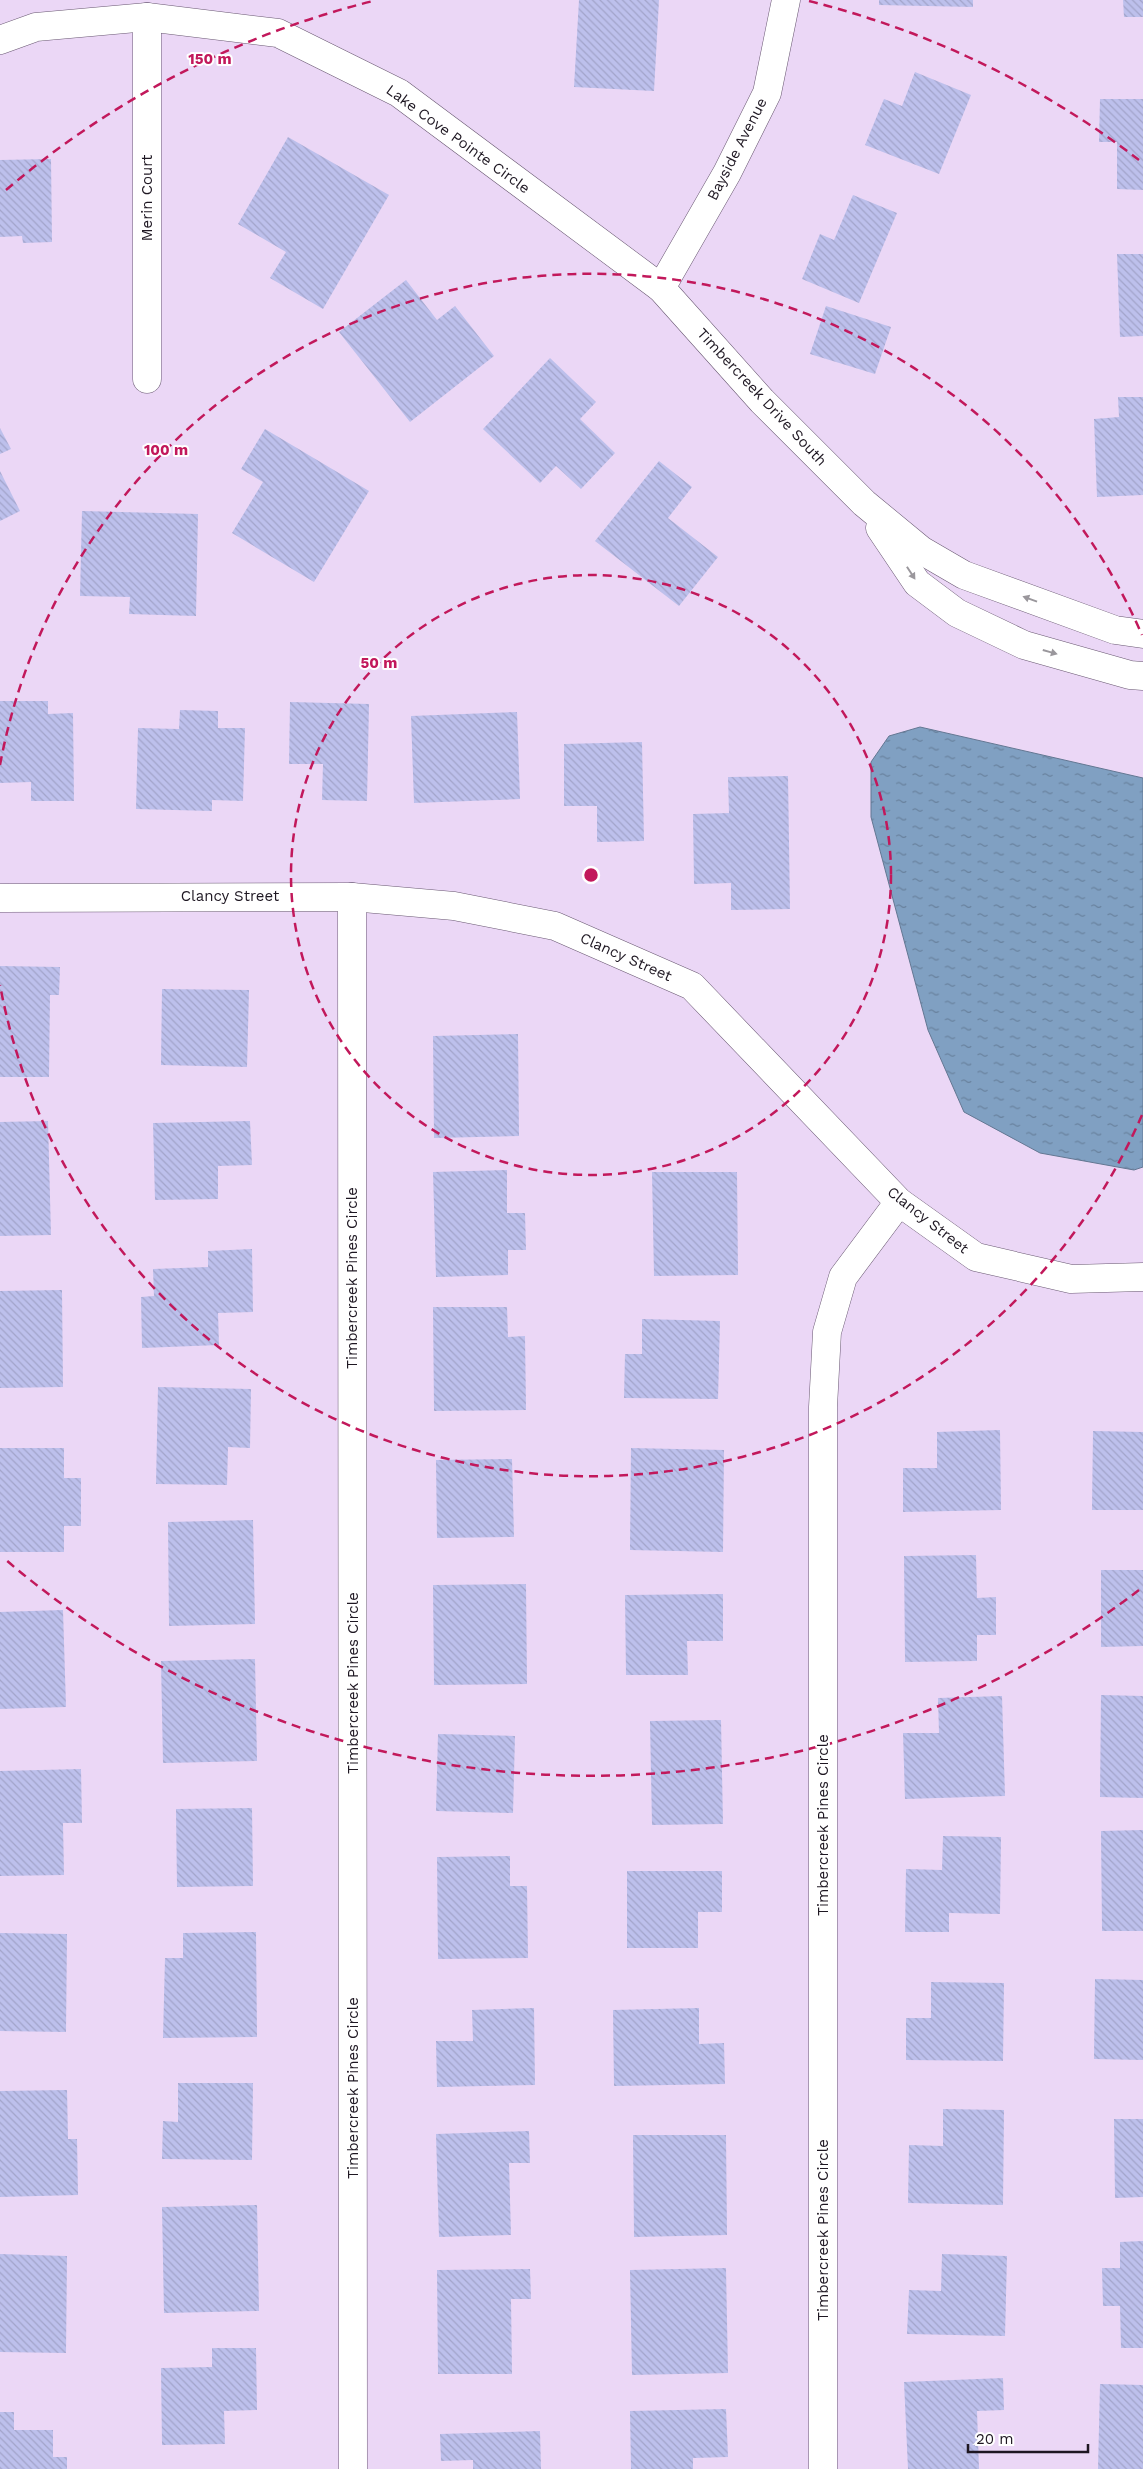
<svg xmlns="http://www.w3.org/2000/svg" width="1143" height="2469" font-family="'Work Sans',sans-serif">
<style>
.water{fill:url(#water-ripples);stroke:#637792}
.building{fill:url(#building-back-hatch)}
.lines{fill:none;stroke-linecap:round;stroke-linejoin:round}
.street-casing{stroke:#695872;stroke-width:29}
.street{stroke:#fff;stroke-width:28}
.oneway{fill:#9a979c}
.ring{fill:none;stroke:#c2185b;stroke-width:2.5;stroke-dasharray:9 6}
.labels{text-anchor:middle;stroke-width:4;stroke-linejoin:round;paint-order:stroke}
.street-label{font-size:15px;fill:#1e1722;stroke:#fff}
.centre{fill:#c2185b;stroke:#fff;stroke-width:2.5}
.ring-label{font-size:15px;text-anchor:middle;font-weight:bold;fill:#c2185b;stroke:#fff;stroke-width:4;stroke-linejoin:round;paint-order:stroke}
</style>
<defs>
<pattern id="water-ripples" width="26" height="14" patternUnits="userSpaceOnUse" patternTransform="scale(1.25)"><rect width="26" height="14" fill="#80a0c2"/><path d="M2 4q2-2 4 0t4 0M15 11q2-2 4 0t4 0" fill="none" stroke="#68819d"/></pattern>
<pattern id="building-back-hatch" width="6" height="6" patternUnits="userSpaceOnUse" patternTransform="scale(1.25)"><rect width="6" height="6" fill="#bdc0ec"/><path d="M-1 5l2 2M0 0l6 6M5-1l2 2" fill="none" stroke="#a2a4ca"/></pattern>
</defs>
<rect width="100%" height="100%" fill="#ebd7f6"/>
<!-- water -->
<polygon class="water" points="920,727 1143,778 1143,1167 1134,1170 1040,1153 964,1112 928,1030 871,817 871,762 889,736"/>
<!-- building -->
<g class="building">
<polygon points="579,0 659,0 654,91 574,87"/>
<polygon points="879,0 973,0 973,7 879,5"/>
<polygon points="1123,0 1143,0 1143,17 1124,17"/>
<polygon points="915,72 971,95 939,174 865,145 884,99 902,106"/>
<polygon points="1100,99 1143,99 1143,190 1117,189 1117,142 1099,142"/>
<polygon points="288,137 389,195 323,309 270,278 286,252 238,224"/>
<polygon points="51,159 52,242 23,243 22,236 0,237 0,160"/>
<polygon points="853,195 897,213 859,303 802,279 820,234 834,240"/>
<polygon points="1117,254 1143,254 1143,336 1120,337"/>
<polygon points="406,280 437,320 455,306 494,356 410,422 339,332"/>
<polygon points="826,306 891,327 875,374 810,354"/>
<polygon points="550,358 596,402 580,419 615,453 581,489 556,466 540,483 483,429"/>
<polygon points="1118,397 1143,397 1143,495 1097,497 1094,419 1119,417"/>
<polygon points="0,428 11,449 0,454"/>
<polygon points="265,429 369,491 314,582 232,533 263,482 241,469"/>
<polygon points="659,461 692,487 668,518 718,557 679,606 595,541"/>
<polygon points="0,471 20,511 0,521"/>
<polygon points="82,511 198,514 196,616 129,614 130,597 80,596"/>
<polygon points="0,701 48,701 48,714 73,713 74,801 31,801 31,782 0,783"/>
<polygon points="290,702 369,704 367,801 322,800 323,764 289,764"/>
<polygon points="180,710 218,711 218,728 245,728 243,801 212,800 212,811 136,809 138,728 179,729"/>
<polygon points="517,712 520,799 414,803 411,716"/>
<polygon points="642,742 644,841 597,842 597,806 564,806 564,744"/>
<polygon points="788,776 790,909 731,910 731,883 694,884 693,814 729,813 728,777"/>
<polygon points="0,966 60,967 59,995 50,995 49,1077 0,1077"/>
<polygon points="162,989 249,990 247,1067 161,1065"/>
<polygon points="518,1034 519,1136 434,1138 433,1036"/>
<polygon points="48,1121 51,1235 0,1236 0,1122"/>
<polygon points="250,1121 252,1165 218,1166 218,1199 155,1200 153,1123"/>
<polygon points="507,1170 507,1213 525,1213 526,1250 508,1250 508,1275 436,1277 433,1172"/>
<polygon points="652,1172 737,1172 738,1275 654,1276"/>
<polygon points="252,1249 253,1312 218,1313 219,1345 142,1348 141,1297 154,1296 153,1269 208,1267 208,1251"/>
<polygon points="62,1290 63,1387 0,1388 0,1291"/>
<polygon points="433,1307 507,1307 508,1337 525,1336 526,1410 434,1411"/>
<polygon points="642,1319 720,1321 718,1399 624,1398 625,1354 642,1354"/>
<polygon points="158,1387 251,1389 250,1448 228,1447 227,1485 156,1484"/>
<polygon points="1000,1430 1001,1510 903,1512 903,1468 937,1468 937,1432"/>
<polygon points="1093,1431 1143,1432 1143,1510 1092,1510"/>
<polygon points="0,1448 64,1448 64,1478 81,1478 81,1526 64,1526 64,1552 0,1552"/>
<polygon points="631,1448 724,1450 723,1552 630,1550"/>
<polygon points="512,1459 514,1537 437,1538 436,1460"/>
<polygon points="253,1520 255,1624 169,1626 168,1522"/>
<polygon points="976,1555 977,1598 996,1597 996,1635 977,1635 977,1661 905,1662 904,1556"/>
<polygon points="1101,1570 1143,1570 1143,1646 1101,1647"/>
<polygon points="526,1584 527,1684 434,1685 433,1585"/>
<polygon points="723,1594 723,1641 687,1641 688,1675 626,1675 625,1595"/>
<polygon points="63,1610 66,1707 0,1709 0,1612"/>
<polygon points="255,1659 257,1761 163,1763 161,1661"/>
<polygon points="1101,1695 1143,1696 1143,1798 1100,1797"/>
<polygon points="1002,1696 1005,1796 905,1799 903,1733 939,1733 938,1698"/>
<polygon points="721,1720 723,1824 652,1825 650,1721"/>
<polygon points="438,1734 515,1736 513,1813 436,1811"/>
<polygon points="81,1769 82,1823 63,1823 64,1875 0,1876 0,1771"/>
<polygon points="252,1808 253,1886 177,1887 176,1809"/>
<polygon points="1143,1830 1143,1931 1102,1931 1101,1831"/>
<polygon points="943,1836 1001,1837 1000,1914 949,1913 949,1932 905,1932 906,1869 942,1870"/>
<polygon points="510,1856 510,1886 527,1886 528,1958 438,1959 437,1857"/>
<polygon points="627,1871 722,1871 722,1912 698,1912 698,1948 627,1948"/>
<polygon points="256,1932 257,2037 163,2038 165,1958 183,1958 183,1933"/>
<polygon points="0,1933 67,1934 66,2032 0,2031"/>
<polygon points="1095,1979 1143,1980 1143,2060 1094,2059"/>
<polygon points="931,1982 1004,1983 1003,2061 906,2060 906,2018 931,2018"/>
<polygon points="534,2008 535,2085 437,2087 436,2041 473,2041 472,2010"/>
<polygon points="699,2008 699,2044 724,2043 725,2084 614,2086 613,2010"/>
<polygon points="178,2083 253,2083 252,2160 162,2159 163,2121 178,2122"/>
<polygon points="67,2090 68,2139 77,2139 78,2195 0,2197 0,2091"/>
<polygon points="943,2109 1004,2110 1003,2205 908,2203 909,2145 943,2146"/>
<polygon points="1114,2119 1143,2119 1143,2197 1115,2198"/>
<polygon points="529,2131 530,2163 509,2163 511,2235 439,2237 436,2134"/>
<polygon points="633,2135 726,2135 727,2235 634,2237"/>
<polygon points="257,2205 259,2311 164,2313 162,2207"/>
<polygon points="1143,2241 1143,2348 1121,2348 1120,2306 1103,2306 1102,2268 1120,2268 1120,2242"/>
<polygon points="0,2254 67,2256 66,2353 0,2352"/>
<polygon points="942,2254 1007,2256 1005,2336 907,2334 909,2290 941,2291"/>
<polygon points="726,2268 728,2373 632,2375 630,2270"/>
<polygon points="530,2269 531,2299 511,2299 512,2374 438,2374 437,2270"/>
<polygon points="212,2348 256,2348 257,2410 224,2411 225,2444 162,2445 161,2368 212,2367"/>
<polygon points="1003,2378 1004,2410 977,2411 979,2469 908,2469 904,2382"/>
<polygon points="1100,2384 1143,2385 1143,2469 1098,2469"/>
<polygon points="726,2409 728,2457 693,2458 693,2469 631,2469 630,2411"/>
<polygon points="0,2412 14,2412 14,2430 53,2430 53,2457 67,2457 67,2469 0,2469"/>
<polygon points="540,2431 541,2469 473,2469 473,2460 441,2461 440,2434"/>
</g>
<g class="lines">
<defs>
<g id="street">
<polyline points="147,17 147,379"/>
<polyline points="0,40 36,27 147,17 278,33 399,93 661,288 762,401 864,503 921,550 964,575 1115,630 1143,634"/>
<polyline points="661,288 727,173 767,93 786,0"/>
<polyline points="880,528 917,583 957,613 1024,645 1130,675 1143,676"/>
<polyline points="352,897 353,2469"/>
<polyline points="0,898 352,897 454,906 555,926 692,986 899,1202 976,1257 1071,1279 1143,1277"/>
<polyline points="823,2469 823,1407 827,1332 843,1277 899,1202"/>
</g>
</defs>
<!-- street casing -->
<use href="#street" class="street-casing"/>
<!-- street -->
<use href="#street" class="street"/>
</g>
<!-- one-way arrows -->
<defs><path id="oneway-solid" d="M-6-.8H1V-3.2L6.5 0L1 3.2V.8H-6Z" transform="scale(1.25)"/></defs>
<g class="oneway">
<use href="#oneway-solid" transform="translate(911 573) rotate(57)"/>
<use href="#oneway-solid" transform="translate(1030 599) rotate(-160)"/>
<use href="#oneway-solid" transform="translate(1050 652) rotate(16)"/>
</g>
<!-- distance rings -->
<g class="ring">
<circle cx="591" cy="875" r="300"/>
<path d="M1142 1115A601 601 0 0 1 0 985M0 765A601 601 0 0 1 1142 635"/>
<path d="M1139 1590A901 901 0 0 1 6 1560M6 190A901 901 0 0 1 373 1M809 1A901 901 0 0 1 1139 160"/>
</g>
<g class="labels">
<!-- street labels -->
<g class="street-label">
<text transform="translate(458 139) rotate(36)" y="5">Lake Cove Pointe Circle</text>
<text transform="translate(737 149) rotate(-63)" y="5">Bayside Avenue</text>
<text transform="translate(147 198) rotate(-90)" y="5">Merin Court</text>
<text transform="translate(762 397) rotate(47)" y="5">Timbercreek Drive South</text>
<text x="230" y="901">Clancy Street</text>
<text transform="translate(626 957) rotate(24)" y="5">Clancy Street</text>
<text transform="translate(928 1220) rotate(38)" y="5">Clancy Street</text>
<text transform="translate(352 1278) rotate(-90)" y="5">Timbercreek Pines Circle</text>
<text transform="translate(353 1683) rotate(-90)" y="5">Timbercreek Pines Circle</text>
<text transform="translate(823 1825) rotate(-90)" y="5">Timbercreek Pines Circle</text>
<text transform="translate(353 2088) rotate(-90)" y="5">Timbercreek Pines Circle</text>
<text transform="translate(823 2230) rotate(-90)" y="5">Timbercreek Pines Circle</text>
</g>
</g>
<circle cx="591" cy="875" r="8" class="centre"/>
<g class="ring-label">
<text x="210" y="64">150 m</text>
<text x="166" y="455">100 m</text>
<text x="379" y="668">50 m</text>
</g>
<!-- scale -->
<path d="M968 2444v8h120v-8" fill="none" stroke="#1e1722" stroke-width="2.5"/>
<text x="976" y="2444" font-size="15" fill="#1e1722" stroke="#ffffff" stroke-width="4" paint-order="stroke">20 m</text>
</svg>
